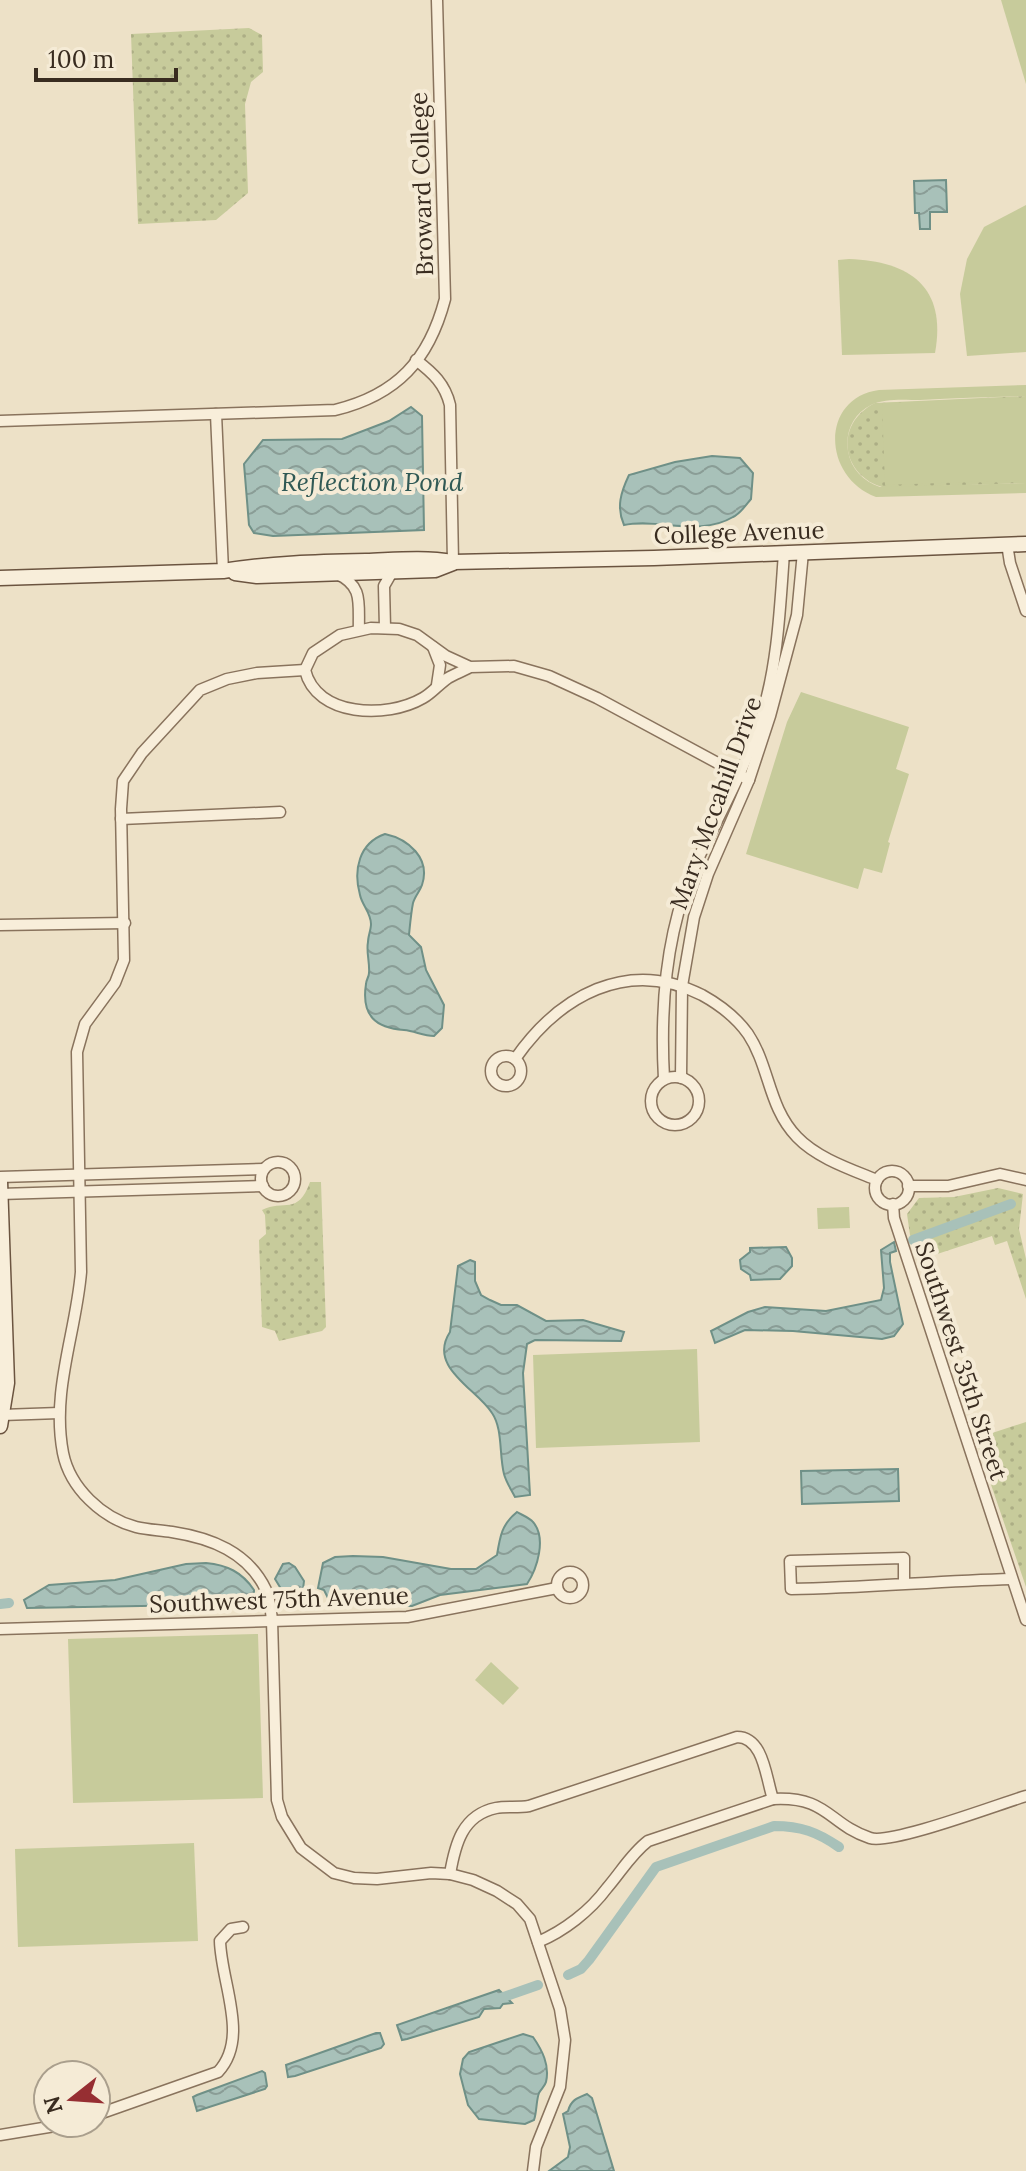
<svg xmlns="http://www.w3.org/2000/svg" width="1026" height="2171" font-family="Lora,serif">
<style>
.grass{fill:url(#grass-dots)}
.garden{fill:#c7cb9b}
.water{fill:url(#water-waves);stroke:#6f9087;stroke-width:2}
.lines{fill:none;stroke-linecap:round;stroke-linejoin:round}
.canal{stroke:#a8c1b9;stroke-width:10}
.street-casing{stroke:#89735d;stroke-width:13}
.secondary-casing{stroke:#6b5440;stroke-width:17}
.street{stroke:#f8eeda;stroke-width:10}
.secondary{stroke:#f8eeda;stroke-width:14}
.labels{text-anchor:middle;stroke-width:8;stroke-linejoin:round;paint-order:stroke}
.street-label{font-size:24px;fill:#392c20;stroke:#f5ebd6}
.water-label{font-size:26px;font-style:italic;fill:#305955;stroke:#f5ebd6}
</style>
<defs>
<pattern id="grass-dots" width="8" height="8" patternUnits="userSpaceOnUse" patternTransform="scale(2)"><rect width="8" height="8" fill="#c7cb9b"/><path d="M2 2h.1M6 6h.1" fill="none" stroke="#acae85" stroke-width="1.8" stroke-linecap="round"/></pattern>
<pattern id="water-waves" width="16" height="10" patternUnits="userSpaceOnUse" patternTransform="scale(2)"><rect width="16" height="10" fill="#a8c1b9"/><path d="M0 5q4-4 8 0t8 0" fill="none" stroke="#8a9d96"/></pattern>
</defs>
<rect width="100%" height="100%" fill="#ede1c7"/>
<!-- grass -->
<g class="grass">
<polygon points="249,28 262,35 263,72 251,82 245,104 248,193 216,220 138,224 131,34"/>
<path d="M1026,396V483L885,488C841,477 833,424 875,403Z"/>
<path d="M310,1182H321L326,1327L322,1331L279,1341L275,1331L262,1327L259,1240L266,1234L265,1215L262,1210C284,1199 298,1216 310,1182Z"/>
<polygon points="998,1188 1023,1194 1019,1229 1026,1259 1026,1299 1007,1241 995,1245 992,1236 919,1260 910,1235 907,1214 919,1198 954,1197"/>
<polygon points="1026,1422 1026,1587 973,1432 983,1428 986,1435"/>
</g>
<!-- garden -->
<g class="garden">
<polygon points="1001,0 1026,0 1026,84"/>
<polygon points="1026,205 1026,352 967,356 960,294 967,259 984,227"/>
<path d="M849,259C910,261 947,287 935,353L842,355L838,260Z"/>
<path d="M1026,385V396C991,397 956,398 920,400C905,400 885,398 871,405C853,414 845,432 848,451C851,469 863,481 880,487L1026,483V493L876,497C822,477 820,398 879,390Z"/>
<polygon points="1026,398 1026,480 885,485 882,403"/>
<polygon points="801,692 909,727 896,769 909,774 888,842 890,843 882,873 864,868 858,889 746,854 787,722"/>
<polygon points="849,1207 850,1228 818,1229 817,1208"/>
<polygon points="697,1349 700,1442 536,1448 533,1355"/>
<polygon points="258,1634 263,1798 73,1803 68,1639"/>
<polygon points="491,1662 519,1688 503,1705 475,1680"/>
<polygon points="194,1843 198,1941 18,1947 15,1849"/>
</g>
<!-- water -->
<g class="water">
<polygon points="946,180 947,212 930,212 930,229 920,229 919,213 915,213 914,181"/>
<polygon points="411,407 422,416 424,530 273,536 254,533 249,525 244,464 263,440 342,439 389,421"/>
<path d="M712,456L740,458L753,473L751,499C746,505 740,514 733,517C699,537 660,518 624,525C616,507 621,492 629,475L675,462Z"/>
<path d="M385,834C408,839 431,858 422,885C420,891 415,896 413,903C411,913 410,925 409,935L421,947L426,970L444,1005L442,1028L434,1036C423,1036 415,1031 404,1030C376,1028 361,1016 366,984C366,980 369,977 369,973C370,963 366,952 368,942C368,936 371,930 371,924C371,913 362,905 360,895C353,870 359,843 385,834Z"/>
<polygon points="894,1242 896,1251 890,1253 890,1262 903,1324 894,1336 882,1339 793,1331 745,1330 715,1343 711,1331 748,1312 765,1307 826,1311 881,1300 884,1288 881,1250"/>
<polygon points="786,1247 792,1258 792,1266 780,1279 751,1280 750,1275 741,1269 740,1260 750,1252 750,1248"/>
<path d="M470,1260L475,1262V1281L481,1295L490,1300L501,1305H517L546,1321L583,1320L624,1332L621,1341L535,1340L527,1344L523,1373L530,1495L515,1497C511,1489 506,1482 504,1474C499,1455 503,1429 492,1413C477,1389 427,1367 450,1332L458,1266Z"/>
<polygon points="898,1469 899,1501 802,1504 801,1471"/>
<path d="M517,1512C522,1515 530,1518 533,1522C547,1538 537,1569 527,1584L440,1595L412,1606L331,1604L324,1590L318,1588L323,1563L335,1557L353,1556L383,1557L451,1569H476L497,1555C500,1536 502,1524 517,1512Z"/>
<path d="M206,1563C227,1565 242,1572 254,1590V1601C234,1610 219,1611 198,1605L27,1608L24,1600L49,1585L115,1580L186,1564Z"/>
<polygon points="289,1563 295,1567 304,1581 303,1589 291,1596 283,1592 275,1579 283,1564"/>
<polygon points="499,1990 512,2003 503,2004 500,2008 484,2009 479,2017 407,2039 402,2040 397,2025"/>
<polygon points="376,2033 380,2033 384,2044 381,2048 295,2076 288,2077 286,2065"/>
<path d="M523,2034L533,2037C542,2050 550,2065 546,2082C545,2086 541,2089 539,2093C536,2101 537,2111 534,2120L525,2124L479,2119L468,2105L460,2074L463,2059L469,2052Z"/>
<polygon points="262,2071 265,2073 267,2086 265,2089 197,2111 193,2097 197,2095"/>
<path d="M587,2094L592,2098L614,2171H549L568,2157L570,2147L563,2114L568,2111C571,2100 577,2098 587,2094Z"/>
</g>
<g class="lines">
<!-- canal -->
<g class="canal">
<polyline points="913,1240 1011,1204"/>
<polyline points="0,1604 9,1603"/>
<path d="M568,1975L581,1969L589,1960L656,1867L774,1826C801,1826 817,1832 839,1847"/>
<polyline points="495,2000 538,1985"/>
</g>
<defs>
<g id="street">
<path d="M416,360C433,373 445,384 450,405L453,562"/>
<polyline points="216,414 223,571"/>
<path d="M0,421L335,410C397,395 429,360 445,299L437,0"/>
<polyline points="1007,544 1010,563 1026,611"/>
<path d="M337,574C364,586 358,604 359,630"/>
<polyline points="385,628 384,586 392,572"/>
<polyline points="433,647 440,665 437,685"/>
<path d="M470,667C463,671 455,674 448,678C439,684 432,693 423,698C387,719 316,717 305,670L313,653L340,635L371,628L399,629L417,635L446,656L470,667L514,666L549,676L597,698L749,780"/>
<path d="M305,670L257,673L227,679L200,690L142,753L123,781L121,809L124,960L115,983L85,1024L77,1052L81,1272C76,1333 51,1391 63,1453C70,1488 102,1518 136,1527C148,1530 160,1530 172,1532C211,1538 248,1552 266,1590C270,1599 271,1611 272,1620L277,1800L282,1817L301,1848L334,1873L354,1878L377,1879L431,1873L450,1874L473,1880L497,1891L517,1904L530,1919L560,2009L565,2040L560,2087L536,2147L533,2171"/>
<polyline points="121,819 280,812"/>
<polyline points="0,925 125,923"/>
<circle cx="506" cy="1071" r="15"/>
<path d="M515,1059C559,996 627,957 702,995C720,1005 736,1017 748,1034C770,1067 768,1107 797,1137C817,1158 850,1169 877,1180"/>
<circle cx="675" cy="1101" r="24"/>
<polyline points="681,1078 682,986 694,917 708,874 749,780 770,716 797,615 803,552"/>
<path d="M664,1079C660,1007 666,926 698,859C722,809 745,770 762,715C778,662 780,607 784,553"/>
<circle cx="278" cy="1179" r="17"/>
<circle cx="892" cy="1188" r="17"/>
<polyline points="0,1177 264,1169"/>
<polyline points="908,1186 948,1186 1000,1174 1026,1180"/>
<polyline points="0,1194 263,1186"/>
<polyline points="893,1204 894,1218 1026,1620"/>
<polyline points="2,1415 59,1413"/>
<circle cx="570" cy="1585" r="13"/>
<path d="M904,1583V1558L790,1561L791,1589C864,1588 937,1581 1011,1579"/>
<polyline points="0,1629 407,1617 557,1588"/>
<path d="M450,1874C455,1845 462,1815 496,1808C506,1806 518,1808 529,1806L737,1737C764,1737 766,1779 773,1799"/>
<path d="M538,1942C564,1931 590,1911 607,1888C621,1872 631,1854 648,1841L773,1799C828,1796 828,1824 870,1838C891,1845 999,1804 1026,1796"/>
<path d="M96,2115L218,2072C250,2038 221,1983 220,1941L231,1929L243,1927"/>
<polyline points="0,2135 73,2123"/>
</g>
<g id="secondary">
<polyline points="235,573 257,576 435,570 453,563"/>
<path d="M0,578L223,571C270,563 318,562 366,561C395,560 424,557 453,562L654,558L1026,544"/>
<polyline points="0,1181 7,1383 0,1426"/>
</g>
</defs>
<!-- street casing -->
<use href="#street" class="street-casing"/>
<!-- secondary casing -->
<use href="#secondary" class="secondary-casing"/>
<!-- street -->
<use href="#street" class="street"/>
<!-- secondary -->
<use href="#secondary" class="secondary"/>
</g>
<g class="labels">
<!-- street labels -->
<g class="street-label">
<text transform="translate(422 184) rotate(-92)" y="8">Broward College</text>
<text transform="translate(739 533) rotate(-2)" y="8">College Avenue</text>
<text transform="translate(716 803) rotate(-70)" y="8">Mary Mccahill Drive</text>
<text transform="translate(961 1361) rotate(72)" y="8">Southwest 35th Street</text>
<text transform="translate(279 1600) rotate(-2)" y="8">Southwest 75th Avenue</text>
</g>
<!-- water labels -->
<g class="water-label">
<text x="372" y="491">Reflection Pond</text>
</g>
</g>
<!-- north arrow -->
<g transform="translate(72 2099) rotate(253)"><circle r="38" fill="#f5ebd6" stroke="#aa9f8d" stroke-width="2"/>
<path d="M0-6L14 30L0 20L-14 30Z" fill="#962e32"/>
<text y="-12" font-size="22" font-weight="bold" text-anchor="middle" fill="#392c20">N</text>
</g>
<!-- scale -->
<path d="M36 68v12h140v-12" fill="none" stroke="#392c20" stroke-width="4"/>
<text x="48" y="68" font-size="24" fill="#392c20" stroke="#f5ebd6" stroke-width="6" paint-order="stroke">100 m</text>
</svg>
